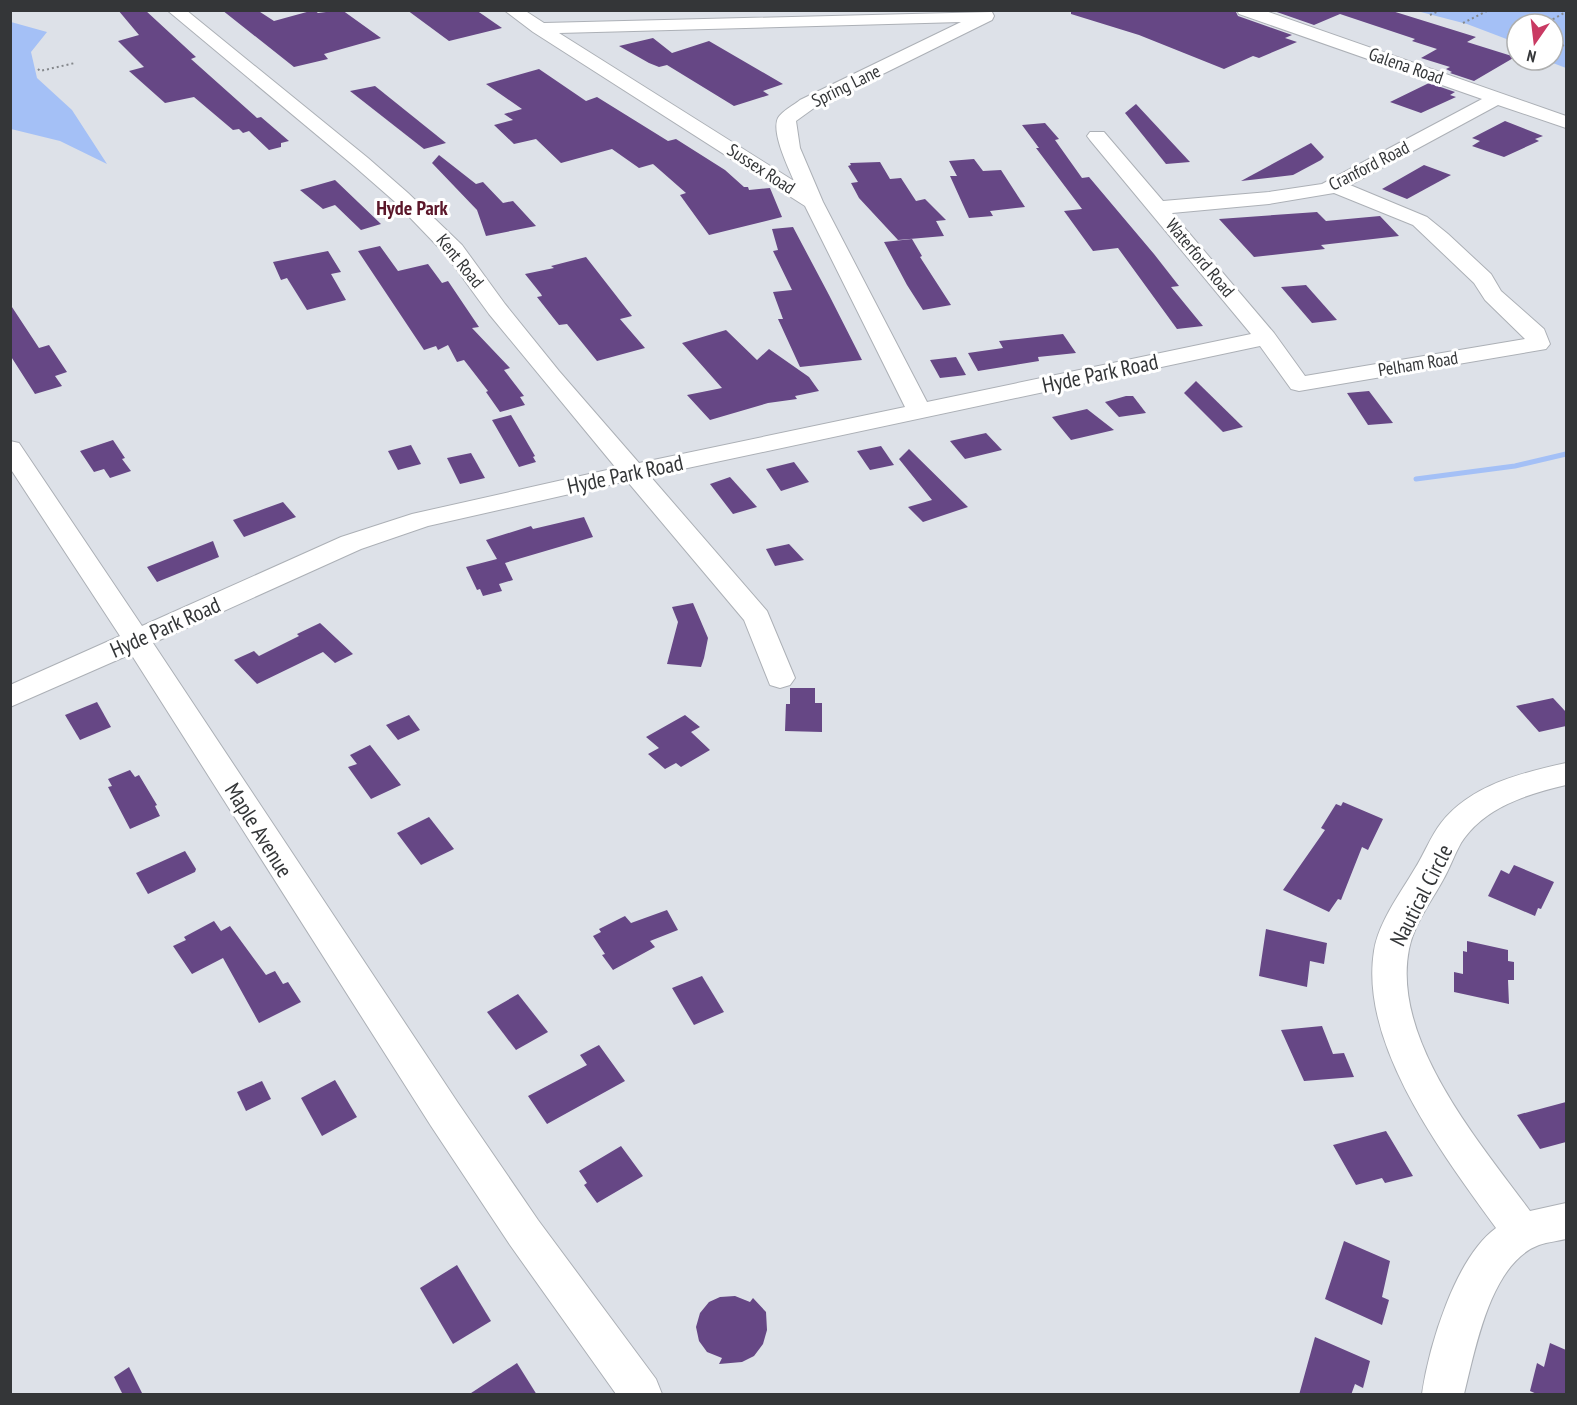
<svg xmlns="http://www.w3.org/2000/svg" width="1577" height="1405" font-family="'PT Sans Narrow',sans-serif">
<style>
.water{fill:#a4c0f6}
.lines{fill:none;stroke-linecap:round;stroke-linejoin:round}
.stream{stroke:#a4c0f6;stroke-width:5}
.building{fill:#664785}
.minor-casing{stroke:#acb0b6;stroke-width:2}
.path{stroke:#85888c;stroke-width:2;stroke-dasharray:2 3;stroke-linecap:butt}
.minor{fill:#fff;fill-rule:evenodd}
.labels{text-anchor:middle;stroke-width:6;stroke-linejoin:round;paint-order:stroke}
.far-street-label{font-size:18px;fill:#343638;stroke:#fff}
.far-neighbourhood-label{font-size:20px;font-weight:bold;fill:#5b172a;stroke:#fff}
.street-label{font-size:22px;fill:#343638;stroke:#fff}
</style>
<rect width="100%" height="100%" fill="#dde1e8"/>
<!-- water -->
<g class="water">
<polygon points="1417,11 1566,11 1566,68 1545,60 1553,60 1553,24 1517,24 1517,43 1467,24"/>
<polygon points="11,22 47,32 31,52 37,78 72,110 107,164 60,141 11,129"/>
</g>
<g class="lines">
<!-- stream -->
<polyline class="stream" points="1416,479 1515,466 1566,454"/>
</g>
<!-- building -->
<g class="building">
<polygon points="118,10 145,10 196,57 191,59 257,118 261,117 289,141 281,143 281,147 269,150 249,131 243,133 239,129 233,130 194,97 165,103 129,71 144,67 118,41 139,35"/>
<polygon points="222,10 257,10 274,21 314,10 318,13 342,10 381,38 324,54 328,59 294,67"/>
<polygon points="407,10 476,10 502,28 449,41"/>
<polygon points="1071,10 1235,10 1238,16 1292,35 1285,38 1297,42 1259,58 1253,56 1224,69 1139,35 1071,14"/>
<polygon points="1271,10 1389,10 1476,37 1467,42 1515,57 1474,81 1450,73 1452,72 1446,69 1450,67 1421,58 1437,49 1412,41 1415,39 1340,14 1314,25"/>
<polygon points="653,38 672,53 709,41 783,84 763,91 769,95 734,106 667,65 659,67 649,63 619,46"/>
<polygon points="539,69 586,101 597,97 668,141 676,139 725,170 744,187 748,187 749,190 770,188 782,217 709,235 680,195 686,193 653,164 639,168 612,149 561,163 536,139 514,144 494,125 513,120 504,114 522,109 486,84"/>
<polygon points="1429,83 1455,92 1450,95 1456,97 1421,113 1390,102"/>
<polygon points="375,86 446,143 424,149 350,91"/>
<polygon points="1136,104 1190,162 1166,164 1125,113"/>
<polygon points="1505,121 1543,136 1535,139 1539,141 1504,157 1472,146 1480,141 1472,138"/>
<polygon points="1045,123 1059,139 1055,140 1082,178 1089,177 1154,254 1179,286 1171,287 1203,326 1177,329 1118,248 1093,251 1064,211 1082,209 1036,148 1039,148 1022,125"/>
<polygon points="1311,143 1324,157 1321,160 1293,175 1241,181"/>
<polygon points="439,155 476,184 483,182 503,203 513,201 536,226 486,236 477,210 432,163"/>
<polygon points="974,159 983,171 1001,170 1025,207 990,211 993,216 969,218 950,176 957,176 949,161"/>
<polygon points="880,162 890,179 901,178 916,201 925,199 946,220 936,221 944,236 898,240 859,198 851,183 858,182 848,166 851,165 850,163"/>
<polygon points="1424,165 1451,175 1407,199 1382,189"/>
<polygon points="335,180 381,224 361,230 335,205 323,209 300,190"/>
<polygon points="1317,212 1326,221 1380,216 1399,236 1321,245 1325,249 1254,257 1219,219"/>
<polygon points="793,227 829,295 862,360 800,367 778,319 783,319 773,292 792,290 773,251 778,250 772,229"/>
<polygon points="912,239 922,256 920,257 951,305 923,310 907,285 884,242"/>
<polygon points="380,246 398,271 428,264 442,283 448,281 479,327 472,328 510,368 504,370 524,396 520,397 525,405 500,412 486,392 488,391 464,360 457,362 448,345 438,350 436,346 424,350 358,251"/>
<polygon points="328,251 341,272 331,274 346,300 307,310 287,278 281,280 273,262"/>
<polygon points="586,257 632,316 620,319 645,348 597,361 567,324 559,325 537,297 542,296 541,294 525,274 554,268 551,266"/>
<polygon points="1306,285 1337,320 1312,323 1281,287"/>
<polygon points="10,304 39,348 49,345 67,372 55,376 62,386 35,394 10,355"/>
<polygon points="726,330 757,360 769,349 809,377 819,391 795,396 797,399 768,403 710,420 687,395 722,388 682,343"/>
<polygon points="1063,334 1076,353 1038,357 1039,361 978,371 968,353 1003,348 999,341"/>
<polygon points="956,357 966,375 940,378 930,360"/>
<polygon points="1196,381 1243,427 1223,432 1184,393"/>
<polygon points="1369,391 1393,423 1368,425 1347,393"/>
<polygon points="1126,396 1133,396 1146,413 1119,417 1105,402"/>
<polygon points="1087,409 1114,430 1071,440 1052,417"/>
<polygon points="511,415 535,456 533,457 536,462 519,467 492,420"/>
<polygon points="986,433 1002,450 965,459 950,441"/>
<polygon points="113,440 125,458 122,459 131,471 110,478 104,469 94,472 80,451"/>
<polygon points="411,445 421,464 398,470 388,451"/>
<polygon points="881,446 894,465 870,470 857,451"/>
<polygon points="909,449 968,507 923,522 908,507 932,500 899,459"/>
<polygon points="471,453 485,478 460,484 447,458"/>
<polygon points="794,462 809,482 781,491 766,469"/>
<polygon points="730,477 757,507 733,514 710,484"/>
<polygon points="283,502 296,517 244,537 233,520"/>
<polygon points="584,517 593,537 505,563 513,580 499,584 502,591 483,596 480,589 477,590 466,567 497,559 486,540 531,526 533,529"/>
<polygon points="213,541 219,557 157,582 147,567"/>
<polygon points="789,544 804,560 775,566 766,549"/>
<polygon points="693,603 708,638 704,658 701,667 667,664 678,622 672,607"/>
<polygon points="320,623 353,654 335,663 323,652 257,684 234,660 254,651 259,656 299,636 297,634"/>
<polygon points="790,688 815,688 815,703 822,703 822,732 785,731 786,704 790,704"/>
<polygon points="1553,698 1566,712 1566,726 1539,732 1516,706"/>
<polygon points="97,702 111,727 80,740 65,715"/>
<polygon points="409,715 420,730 398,740 386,725"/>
<polygon points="685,715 700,727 691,732 710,750 681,767 676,763 665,769 648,754 659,748 646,737"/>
<polygon points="370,745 401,785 371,799 348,767 357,764 350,755"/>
<polygon points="130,770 135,777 139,775 157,805 155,806 160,816 130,829 108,787 112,786 108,779"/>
<polygon points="1343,802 1383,819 1368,850 1362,847 1341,900 1338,899 1329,912 1283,890 1325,830 1321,828 1336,804 1341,806"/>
<polygon points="429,817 454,849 421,865 397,833"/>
<polygon points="185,851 196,869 195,872 148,894 136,873"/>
<polygon points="1514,865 1554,882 1541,909 1538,908 1535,916 1488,896 1501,870 1509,874"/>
<polygon points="667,910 678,930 650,941 655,947 613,970 602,955 605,954 593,936 601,932 599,929 625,916 631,923"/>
<polygon points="214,921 221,931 230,926 266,975 275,971 283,984 288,982 301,1002 259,1023 223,958 192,974 173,946 186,940 184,937"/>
<polygon points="1266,929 1327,943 1324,964 1310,961 1307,987 1259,976"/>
<polygon points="1467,941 1508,950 1508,961 1514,962 1514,980 1508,980 1509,1004 1454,992 1454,972 1463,974 1463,951 1467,952"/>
<polygon points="702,976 724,1012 694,1025 672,988"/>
<polygon points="518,994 548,1032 516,1050 487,1012"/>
<polygon points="1322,1026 1333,1054 1344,1053 1354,1077 1304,1081 1281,1030"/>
<polygon points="599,1045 625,1081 547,1124 528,1096 587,1065 580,1055"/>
<polygon points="335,1080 357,1117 322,1136 301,1098"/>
<polygon points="262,1081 271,1099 246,1111 237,1092"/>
<polygon points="1566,1102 1566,1142 1540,1149 1517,1115"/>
<polygon points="1386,1131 1413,1176 1385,1183 1382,1178 1356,1185 1333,1145"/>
<polygon points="621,1146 643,1176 597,1203 584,1185 587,1183 579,1171"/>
<polygon points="1344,1241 1390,1261 1382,1297 1389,1300 1382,1325 1325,1299"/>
<polygon points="457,1265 491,1321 453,1344 420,1288"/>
<polygon points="735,1296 750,1302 753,1298 766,1312 767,1330 763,1344 754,1356 742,1362 719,1364 722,1358 707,1352 699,1341 696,1327 700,1313 709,1302 720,1297"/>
<polygon points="1315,1337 1370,1361 1363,1388 1355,1384 1351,1395 1299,1395"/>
<polygon points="1550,1343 1566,1350 1566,1395 1539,1395 1530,1391 1537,1363 1544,1367"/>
<polygon points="517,1363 537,1395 468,1395"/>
<polygon points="129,1367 143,1395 123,1395 114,1377"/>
</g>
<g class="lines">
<defs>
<g id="minor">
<path d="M167,10H186L368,158L408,193L462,245L505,304L559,371L639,463L905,407L805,206L533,32L504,10H524L544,23L992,12L994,16L992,20L814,108L796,121L800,148L823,202L927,402L1251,334L1090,140L1087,136L1090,132H1104L1163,201L1269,192L1322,184L1482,99L1239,14L1237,10H1263L1566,116V128L1498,105L1350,185L1427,217L1448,234L1491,274L1501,291L1544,329L1550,344L1546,349L1299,391L1291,389L1260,346L650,476L767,611L795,678L790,685L780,688L770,685L744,620L627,481L428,526L361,549L153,643L458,1103L538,1220L656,1379L662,1394H616L510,1245L431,1126L131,654L10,707V685L120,636L10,468V441L19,443L142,626L341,537L412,514L616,468L489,314L446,255L394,201L354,166ZM961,22L800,100C794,105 782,111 778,118C771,132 788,167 794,181L559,33ZM1334,193L1413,225L1474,283L1485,300L1525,339L1305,376L1274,333L1172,213L1269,204Z"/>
<path d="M1566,763V785C1528,794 1484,807 1461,843C1454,855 1450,868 1443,880C1431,902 1414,924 1409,949C1391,1040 1480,1143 1530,1211L1566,1203V1239C1558,1241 1548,1242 1539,1245C1490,1263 1475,1351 1464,1394H1422C1429,1346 1455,1258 1496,1228C1444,1156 1359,1045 1374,951C1378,923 1400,894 1414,870C1424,855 1430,837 1441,823C1471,785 1521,773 1566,763Z"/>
</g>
</defs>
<!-- minor casing -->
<use href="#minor" class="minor-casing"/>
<!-- path -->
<g class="path">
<polyline points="1430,15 1441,10"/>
<polyline points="1463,23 1489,10"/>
<polyline points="1544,24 1566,12"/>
<polyline points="1512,41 1517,38"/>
<polyline points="1553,50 1566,44"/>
<polyline points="38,69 40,71 75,63"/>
</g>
<!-- minor -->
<use href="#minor" class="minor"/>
</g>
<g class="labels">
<!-- far-street labels -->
<g class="far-street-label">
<text transform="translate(1406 66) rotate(19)" y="6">Galena Road</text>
<text transform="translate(846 86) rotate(-26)" y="6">Spring Lane</text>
<text transform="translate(1369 166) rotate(-27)" y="6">Cranford Road</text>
<text transform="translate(761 169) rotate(33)" y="6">Sussex Road</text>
<text transform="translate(1200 258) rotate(50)" y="6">Waterford Road</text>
<text transform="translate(460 261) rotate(51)" y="6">Kent Road</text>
<text transform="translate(1418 364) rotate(-9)" y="6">Pelham Road</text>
</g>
<!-- far-neighbourhood labels -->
<g class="far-neighbourhood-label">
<text x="412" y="215">Hyde Park</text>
</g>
<!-- street labels -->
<g class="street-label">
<text transform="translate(1100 373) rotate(-12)" y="8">Hyde Park Road</text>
<text transform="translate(625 474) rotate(-12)" y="8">Hyde Park Road</text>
<text transform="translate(165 627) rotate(-24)" y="8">Hyde Park Road</text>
<text transform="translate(259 830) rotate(58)" y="8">Maple Avenue</text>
<text transform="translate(1421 895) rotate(-63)" y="8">Nautical Circle</text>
</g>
</g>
<!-- border -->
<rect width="1577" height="1405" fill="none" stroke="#343638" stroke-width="24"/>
<!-- north arrow -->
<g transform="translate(1535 42) rotate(194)"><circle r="28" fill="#ffffff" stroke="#aeafaf" stroke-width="1.5"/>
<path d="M0-4.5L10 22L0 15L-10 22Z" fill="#c93a63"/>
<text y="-9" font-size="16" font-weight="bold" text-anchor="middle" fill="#343638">N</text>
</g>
</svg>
